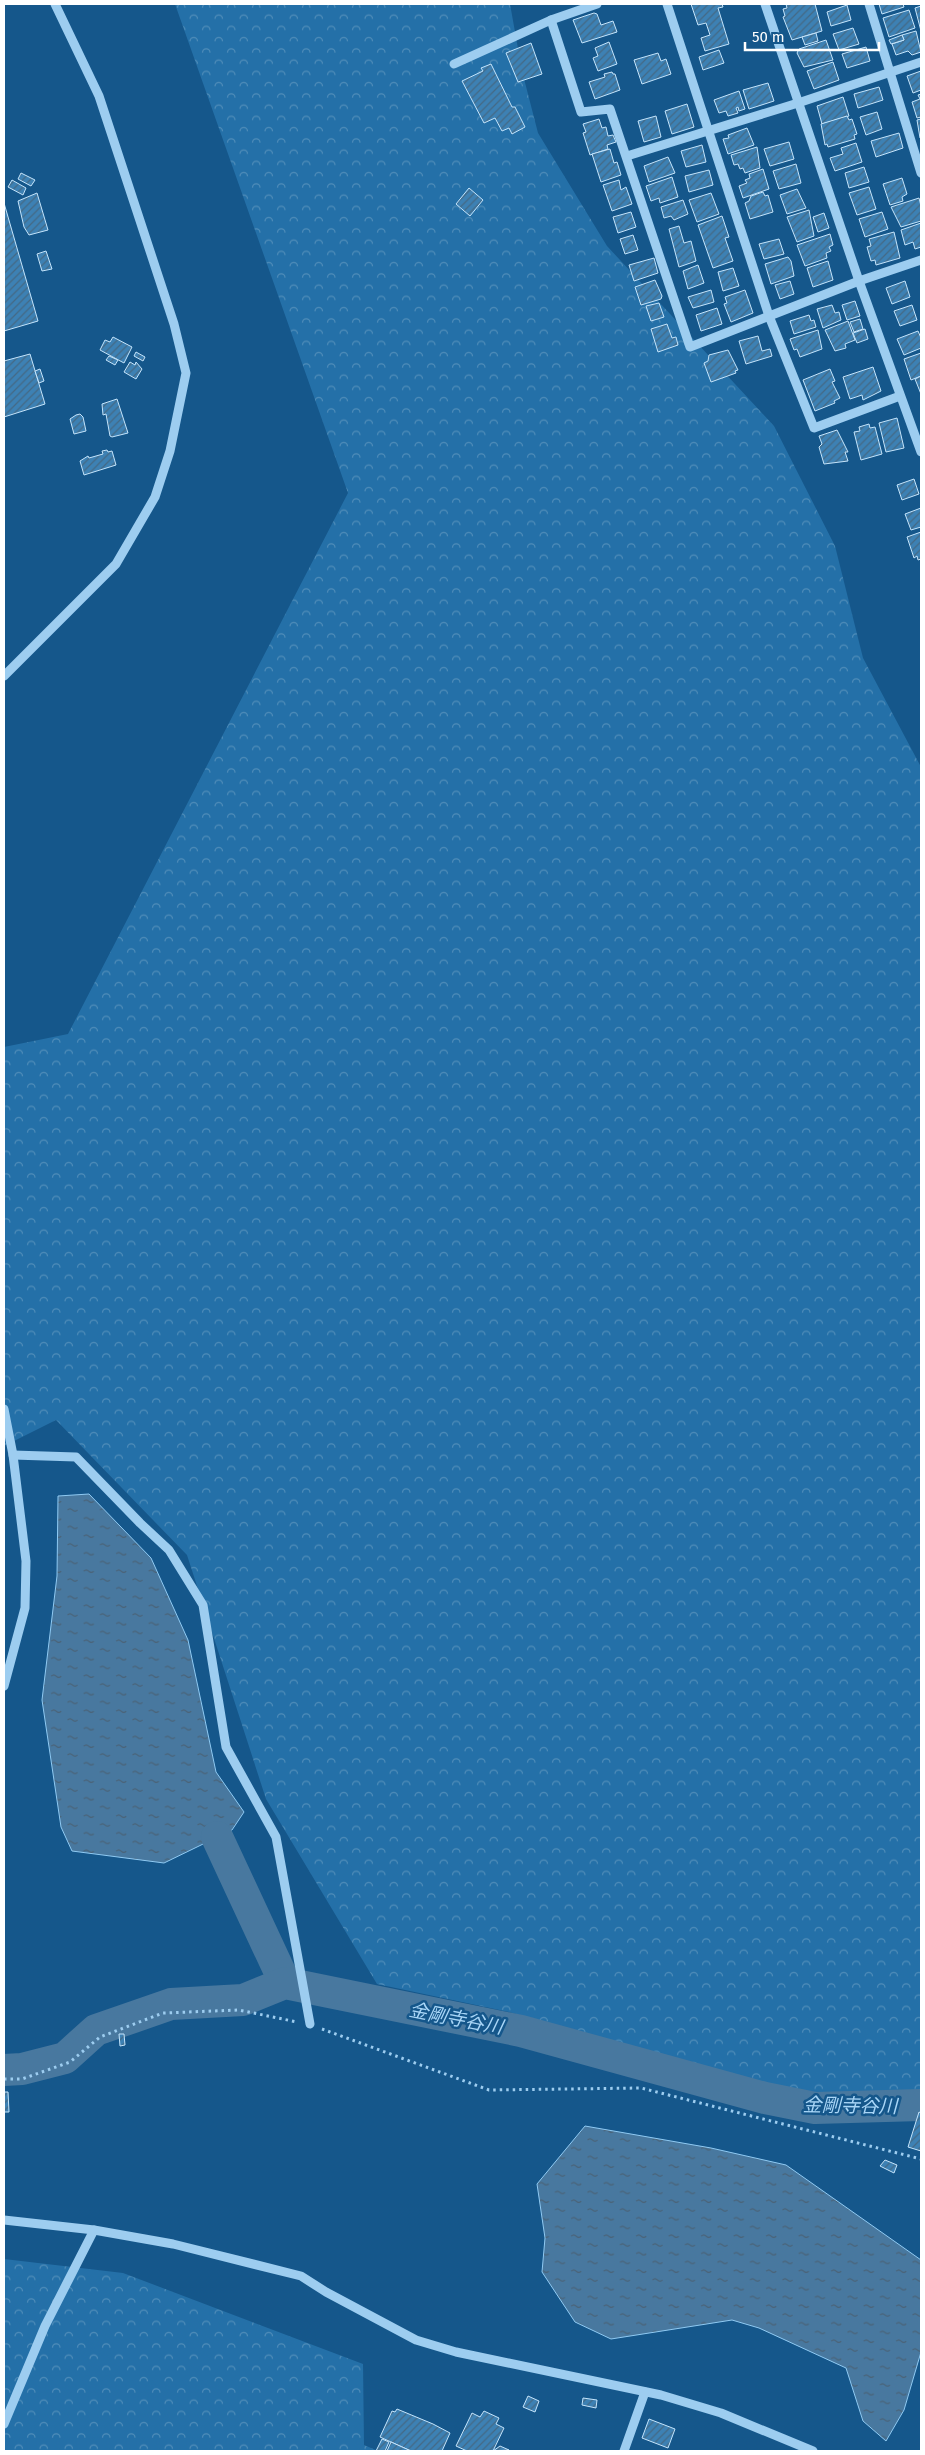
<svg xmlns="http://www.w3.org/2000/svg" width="925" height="2455" font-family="'Fira Sans','Noto Sans JP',sans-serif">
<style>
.forest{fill:url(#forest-crowns)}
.water{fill:url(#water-ripples);stroke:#8fcaf3}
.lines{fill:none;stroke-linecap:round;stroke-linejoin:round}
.river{stroke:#48789f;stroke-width:32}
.building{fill:url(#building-hatch);stroke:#c4e4fb}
.path{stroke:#9dcdf0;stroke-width:3;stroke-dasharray:2.5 4;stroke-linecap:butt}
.minor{stroke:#9dcdf0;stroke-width:9}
.labels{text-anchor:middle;stroke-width:5;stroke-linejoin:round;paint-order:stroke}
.water-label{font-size:19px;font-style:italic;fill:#a9d6f7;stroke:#15578b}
</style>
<defs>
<pattern id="forest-crowns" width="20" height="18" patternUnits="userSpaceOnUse" patternTransform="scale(1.25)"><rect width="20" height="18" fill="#2470a8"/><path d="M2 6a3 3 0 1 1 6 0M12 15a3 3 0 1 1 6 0" fill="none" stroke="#508db9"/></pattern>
<pattern id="water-ripples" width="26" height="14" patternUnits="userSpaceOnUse" patternTransform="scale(1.25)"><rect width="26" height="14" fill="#48789f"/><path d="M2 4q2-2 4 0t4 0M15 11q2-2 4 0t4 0" fill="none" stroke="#4a6276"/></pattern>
<pattern id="building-hatch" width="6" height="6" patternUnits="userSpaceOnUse" patternTransform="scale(1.25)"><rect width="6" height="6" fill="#3d81b4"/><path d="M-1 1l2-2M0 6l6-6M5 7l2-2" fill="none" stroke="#446985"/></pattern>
</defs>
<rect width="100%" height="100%" fill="#15578b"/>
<!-- forest -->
<g class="forest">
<polygon points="175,4 510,4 522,71 538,133 607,246 774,426 835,546 863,658 921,767 921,2093 811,2097 509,2012 377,1984 266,1799 187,1555 56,1420 4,1446 4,1047 68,1034 348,493"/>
<polygon points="4,2259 123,2273 363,2364 364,2445 378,2451 4,2451"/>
</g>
<!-- water -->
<g class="water">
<polygon points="89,1494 151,1558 188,1640 216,1772 244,1812 232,1830 164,1863 72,1851 61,1827 42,1700 57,1576 58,1496"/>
<polygon points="585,2126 711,2148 786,2165 921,2260 921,2352 904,2410 886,2441 863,2421 846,2368 759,2328 732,2320 611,2339 575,2322 542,2272 545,2238 537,2184"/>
</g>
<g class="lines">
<!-- river -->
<g class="river">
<polyline points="217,1837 285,1983"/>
<polyline points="4,2070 22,2069 65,2058 96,2030 171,2004 243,2000 285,1983 521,2031 765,2098 815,2108 921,2105"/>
</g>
</g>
<!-- building -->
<g class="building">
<polygon points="691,4 722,4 723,7 718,8 729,44 705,51 701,38 710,35 706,23 698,25"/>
<polygon points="786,4 815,4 822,31 792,40 783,17 785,16 783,9 787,8"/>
<polygon points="879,4 903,4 904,7 882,14"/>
<polygon points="847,5 851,20 831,26 827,12"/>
<polygon points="921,6 921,31 915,8"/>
<polygon points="909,10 915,28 889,37 883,18"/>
<polygon points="594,13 597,14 601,25 613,21 617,32 582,43 573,20"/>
<polygon points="853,28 859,44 839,50 833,34"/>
<polygon points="916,31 921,52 912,55 908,51 896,55 892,44 904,40 902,35"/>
<polygon points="816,33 818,41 805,45 802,37"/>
<polygon points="902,35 904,40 891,44 889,40"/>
<polygon points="826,40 833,60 804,67 797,53 799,49"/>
<polygon points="609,42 617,64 598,71 593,58 598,56 595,48"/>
<polygon points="531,43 542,74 518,82 506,53"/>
<polygon points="866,47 870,61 847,68 842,54"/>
<polygon points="719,50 724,63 703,70 699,57"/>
<polygon points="658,53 661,61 666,59 671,74 642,84 634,60"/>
<polygon points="833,62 839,80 814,89 807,71"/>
<polygon points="491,64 512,107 515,107 525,127 512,134 509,128 502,131 495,118 484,123 462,81 483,71 481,68"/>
<polygon points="921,71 921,90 913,93 907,76"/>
<polygon points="612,72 613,74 615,74 620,90 595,99 589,82 605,77 604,74"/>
<polygon points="768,83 774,101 749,109 743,90"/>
<polygon points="879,87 883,100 858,108 854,94"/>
<polygon points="739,91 745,109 739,111 738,107 736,108 738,113 728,116 726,111 719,113 714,100"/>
<polygon points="921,94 921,117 917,118 912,102 920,99 918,95"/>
<polygon points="843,97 849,116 822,124 817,106"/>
<polygon points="687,104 694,127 672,134 665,111"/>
<polygon points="877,112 882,129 866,135 860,117"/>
<polygon points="656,116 661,137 644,142 638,121"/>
<polygon points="847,116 849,120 852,119 857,134 854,135 855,139 828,147 827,144 825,145 821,124"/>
<polygon points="599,119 602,128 606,127 608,136 613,135 616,142 607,145 608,149 590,155 583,133 586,132 583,124"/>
<polygon points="921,119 921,138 920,138 917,120"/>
<polygon points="747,128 754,145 728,154 723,139 729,138 728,135"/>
<polygon points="899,133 903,148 876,157 871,141"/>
<polygon points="789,142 794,159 770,166 764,149"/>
<polygon points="856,143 862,162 835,171 830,158 843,154 841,148"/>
<polygon points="702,145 706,162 686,167 681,151"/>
<polygon points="757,147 760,168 745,173 743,168 740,169 738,164 734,165 731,155"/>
<polygon points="610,149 614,163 617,162 621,175 601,182 592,154"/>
<polygon points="668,157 675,173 649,182 644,166"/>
<polygon points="796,164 801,183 779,189 773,171"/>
<polygon points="864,167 869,182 849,188 845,173"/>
<polygon points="763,169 769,189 743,198 739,186 747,183 745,180 750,178 749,174"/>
<polygon points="709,170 713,185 689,192 685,176"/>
<polygon points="21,173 35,180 31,186 18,179"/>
<polygon points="672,177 678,197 660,203 659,198 651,201 646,186"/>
<polygon points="902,178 907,194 902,197 903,201 890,205 883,184"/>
<polygon points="12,180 26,188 23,195 8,187"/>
<polygon points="619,180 621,190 626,187 632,204 612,211 603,185"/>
<polygon points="869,187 876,209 857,215 849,193"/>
<polygon points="469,188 483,200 470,216 456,204"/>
<polygon points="797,189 806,208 787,214 780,195"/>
<polygon points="763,192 765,196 768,195 773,212 750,219 745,203 749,201 751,196"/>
<polygon points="37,193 48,230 29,235 24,227 18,201"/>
<polygon points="711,193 719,214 697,222 689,200"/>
<polygon points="919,198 921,206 921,221 901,227 891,207"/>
<polygon points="683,200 688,214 674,220 671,216 664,218 661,207"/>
<polygon points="4,203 38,321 4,331"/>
<polygon points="809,210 814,236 797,242 787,217"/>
<polygon points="631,212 636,227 618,233 613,217"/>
<polygon points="882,212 888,229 865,237 859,219"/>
<polygon points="824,213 829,228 818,232 813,217"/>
<polygon points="722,216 729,237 725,238 733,261 713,268 698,225"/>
<polygon points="921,223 921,247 915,249 913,242 905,245 901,230"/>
<polygon points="679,226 684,243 691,241 696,261 679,267 669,229"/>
<polygon points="894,232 900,258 876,265 875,260 871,261 867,247 871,246 869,239"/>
<polygon points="830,234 833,245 829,247 831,251 826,253 827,258 805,266 797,245"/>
<polygon points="633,235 638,250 625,254 620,239"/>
<polygon points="779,239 784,254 764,259 759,244"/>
<polygon points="46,251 52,269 42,271 37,254"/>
<polygon points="788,257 791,261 794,276 771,284 765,264"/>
<polygon points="654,258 658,273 634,281 629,265"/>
<polygon points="828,261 833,280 813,287 807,268"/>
<polygon points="698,265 704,283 688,289 683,271"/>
<polygon points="733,268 739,286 723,291 718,272"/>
<polygon points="655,280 662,296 661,299 641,305 635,287"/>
<polygon points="790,281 794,294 780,299 775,285"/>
<polygon points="905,281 910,297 892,304 886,288"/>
<polygon points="711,290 714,302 693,308 688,297"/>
<polygon points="745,290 753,313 731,322 724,304 727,303 725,297"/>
<polygon points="855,301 860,316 847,320 842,305"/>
<polygon points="659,303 664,317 651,321 646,306"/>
<polygon points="832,305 835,313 839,312 841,320 823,328 817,309"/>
<polygon points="912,305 917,320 900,326 894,311"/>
<polygon points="717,308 722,324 701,331 696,315"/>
<polygon points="809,315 811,321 814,320 816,327 794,334 790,321"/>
<polygon points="860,319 863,329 854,332 850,322"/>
<polygon points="848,321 855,340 845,344 846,348 835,351 825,330"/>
<polygon points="667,324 672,338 676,337 678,345 658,352 651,329"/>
<polygon points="865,329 868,339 857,343 853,333"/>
<polygon points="818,330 822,349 800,357 797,349 794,350 790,339"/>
<polygon points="918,331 921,338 921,348 904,355 897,339"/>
<polygon points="758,336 762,351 770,349 772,356 746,364 739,341"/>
<polygon points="113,337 132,347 124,363 100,350 105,340 110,342"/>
<polygon points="728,350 738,370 735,371 736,373 711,382 704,363 708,361 709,355"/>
<polygon points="136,352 145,357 143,361 134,356"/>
<polygon points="921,353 921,376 911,380 904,359"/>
<polygon points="30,354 45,404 4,417 4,361"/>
<polygon points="109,356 118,360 115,365 106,360"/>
<polygon points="130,362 135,365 136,362 142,369 136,379 124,372"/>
<polygon points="873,367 881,391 863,400 862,395 850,399 843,377"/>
<polygon points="40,369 44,381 39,383 35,371"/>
<polygon points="830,369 835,381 832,382 840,398 834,401 835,403 815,411 803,380"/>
<polygon points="921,376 921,394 915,379"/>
<polygon points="117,399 128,433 112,437 110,436 106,414 103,415 102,404"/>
<polygon points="76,415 80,414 83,417 86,431 74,434 70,419"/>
<polygon points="897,418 904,448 886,452 879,423"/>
<polygon points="869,424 870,428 875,427 882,454 861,460 854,432 860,431 859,427"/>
<polygon points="837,430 848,452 845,452 848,461 824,464 819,447 822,444 819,436"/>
<polygon points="107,450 108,452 112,451 116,465 84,475 80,461 88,456 89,458 103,454 102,451"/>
<polygon points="914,479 919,494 902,500 897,485"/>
<polygon points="921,508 921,527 911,530 905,514"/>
<polygon points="921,532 921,559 918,560 917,556 914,558 907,537"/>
<polygon points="119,2034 124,2034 125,2045 120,2046"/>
<polygon points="4,2092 8,2092 9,2112 4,2112"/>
<polygon points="919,2112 921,2113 921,2151 908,2147"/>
<polygon points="885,2160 897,2165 894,2173 880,2166"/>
<polygon points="528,2396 539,2401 535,2412 523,2407"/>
<polygon points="583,2398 597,2400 596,2408 582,2405"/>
<polygon points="397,2409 433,2424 450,2433 442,2451 411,2451 380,2437 392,2411 395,2412"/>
<polygon points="484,2411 499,2418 496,2424 504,2428 493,2451 467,2451 456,2446 472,2413 480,2417"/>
<polygon points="649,2419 675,2429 668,2448 642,2438"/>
<polygon points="382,2439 389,2442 385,2451 376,2451"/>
<polygon points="391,2442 411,2451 387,2451"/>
<polygon points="500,2446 509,2450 493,2451"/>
</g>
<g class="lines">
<!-- path -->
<g class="path">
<polyline points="322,2029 489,2090 641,2088 921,2159"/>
<polyline points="4,2079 22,2079 70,2062 100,2037 163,2013 239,2010 297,2022"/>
</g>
<!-- minor -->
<g class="minor">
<polyline points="667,4 769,316 814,428 900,396"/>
<polyline points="765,4 859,281 921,452"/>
<polyline points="869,4 921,173"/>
<polyline points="551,20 581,112 610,109 690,347 859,281 921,260"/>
<polyline points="454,64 551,20 597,4"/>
<polyline points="627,156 798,103 921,62"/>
<polyline points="4,676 116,564 155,497 170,451 186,373 174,324 99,96 55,4"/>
<polyline points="4,1409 13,1455 26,1561 25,1608 4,1686"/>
<polyline points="13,1455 76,1457 140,1523 169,1550 203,1605 226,1747 276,1837 310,2024"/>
<polyline points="4,2220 94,2230 173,2244 301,2276 326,2292 416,2340 456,2352 661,2395 721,2413 813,2451"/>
<polyline points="4,2424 45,2326 94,2230"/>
<polyline points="624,2451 645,2392"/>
</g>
</g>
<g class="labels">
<!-- water labels -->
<g class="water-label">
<text transform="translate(456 2018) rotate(11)" y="7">金剛寺谷川</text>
<text transform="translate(850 2105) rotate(1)" y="7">金剛寺谷川</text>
</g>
</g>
<!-- border -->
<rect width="925" height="2455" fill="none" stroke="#ffffff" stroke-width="10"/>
<!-- scale -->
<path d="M745 42v8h134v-8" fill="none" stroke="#ffffff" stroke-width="2.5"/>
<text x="752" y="42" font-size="15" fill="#ffffff" stroke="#15578b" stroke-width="4" paint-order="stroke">50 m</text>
</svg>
